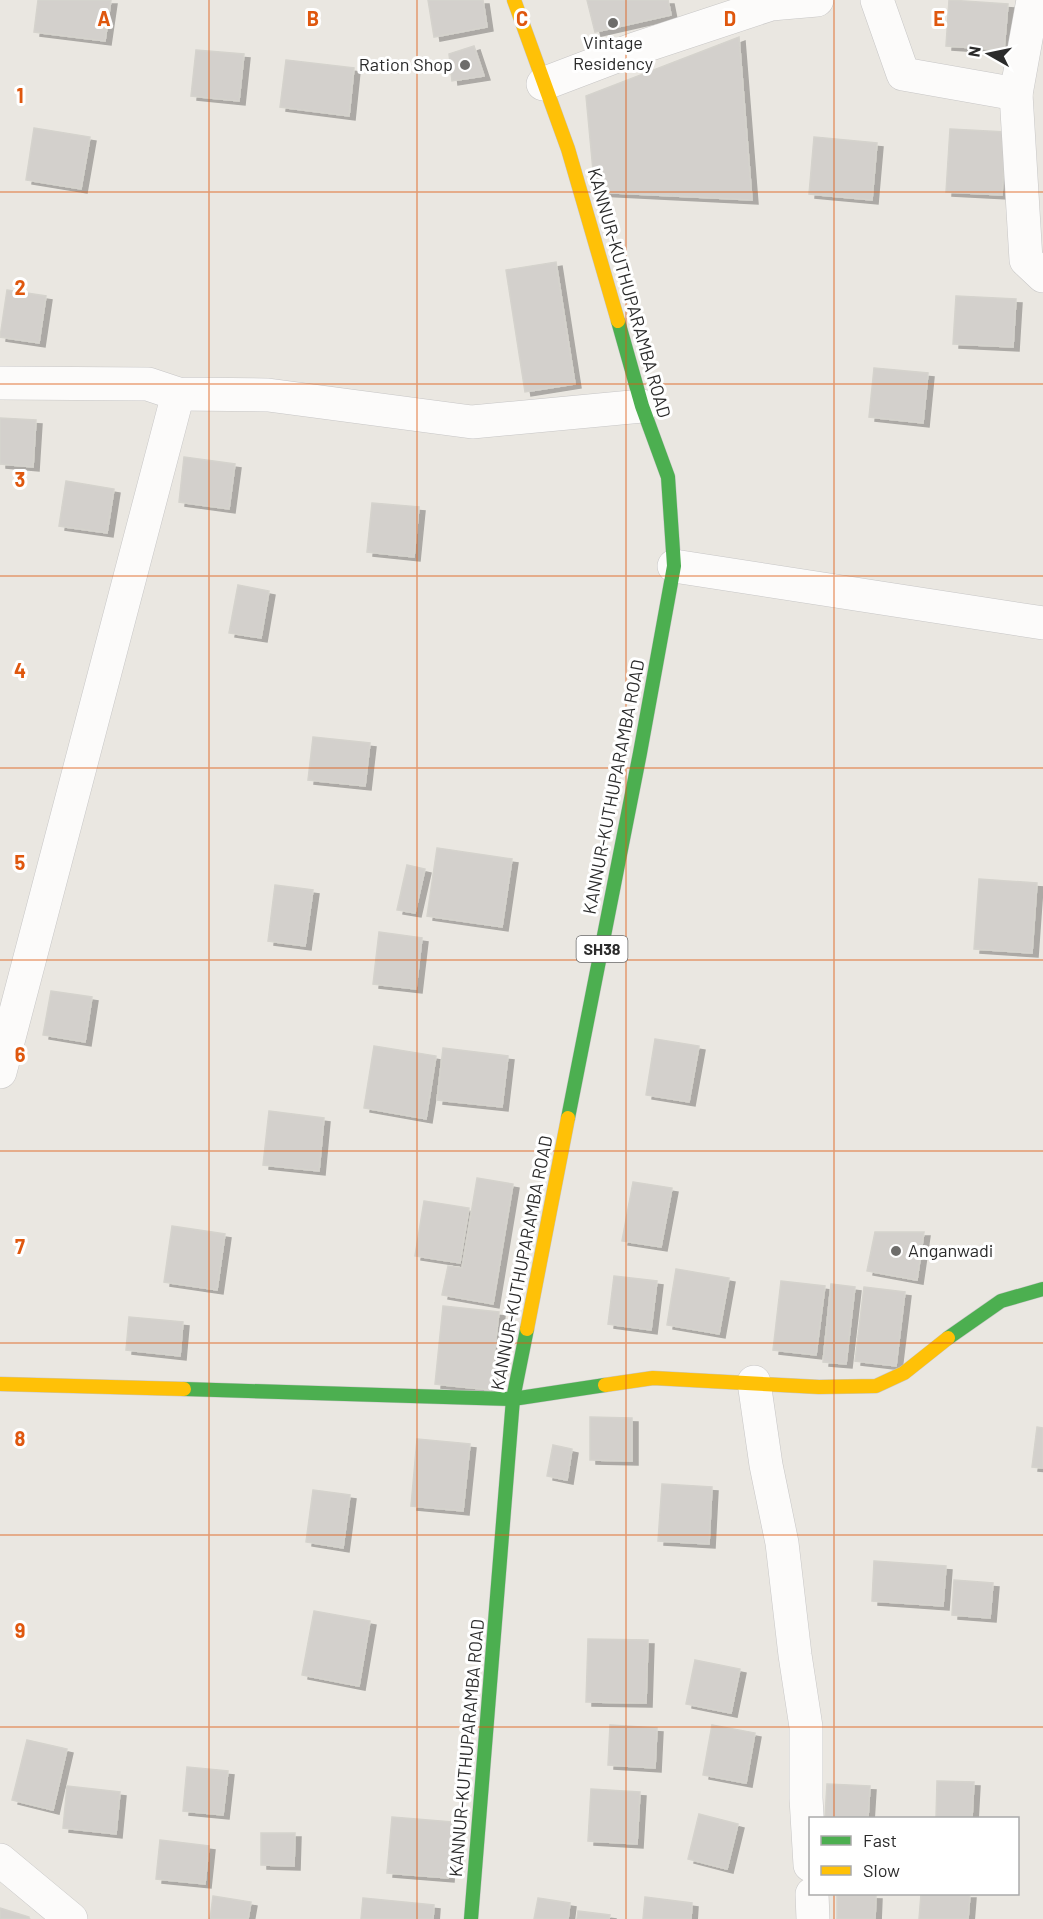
<svg xmlns="http://www.w3.org/2000/svg" width="1043" height="1919" font-family="Barlow,sans-serif">
<style>
.building{fill:#d3d0cc;stroke:#d5d3cd;stroke-width:1.5;filter:url(#shadow)}
.lines{fill:none;stroke-linecap:round;stroke-linejoin:round}
.street-casing{stroke:#c7c6c6;stroke-width:34}
.fast-casing{stroke:#c7c6c6;stroke-width:15}
.slow-casing{stroke:#c7c6c6;stroke-width:15}
.street{stroke:#fcfbfa;stroke-width:33}
.fast{stroke:#4caf50;stroke-width:14}
.slow{stroke:#ffc107;stroke-width:14}
.grid{fill:none;stroke:#df570e;stroke-width:1.5;stroke-opacity:0.55}
.poi-dot{fill:#6e6d6b;stroke:#fff;stroke-width:2}
.labels{text-anchor:middle;stroke-width:6;stroke-linejoin:round;paint-order:stroke}
.shield{fill:#fff;stroke:#6b6b6b;stroke-width:1.5}
.shield-label{font-size:16px;font-weight:bold;fill:#2b2b2b}
.poi-label{font-size:18px;fill:#2b2b2b;stroke:#fff}
.street-label{font-size:18px;fill:#2b2b2b;stroke:#fff}
.grid-label{font-size:20px;text-anchor:middle;font-weight:bold;fill:#df570e;stroke:#fff;stroke-width:6;stroke-linejoin:round;paint-order:stroke}
</style>
<defs>
<filter id="shadow"><feDropShadow dx="6" dy="4" stdDeviation="0" flood-color="#0004"/></filter>
</defs>
<rect width="100%" height="100%" fill="#eae7e1"/>
<!-- building -->
<g class="building">
<polygon points="38,0 111,0 105,41 34,32"/>
<polygon points="428,0 483,0 487,27 434,37"/>
<polygon points="587,0 668,0 671,15 595,32"/>
<polygon points="949,0 1008,4 1004,50 946,46"/>
<polygon points="739,37 752,200 595,192 586,96"/>
<polygon points="474,46 484,76 452,81 449,54"/>
<polygon points="196,50 244,54 239,101 191,96"/>
<polygon points="286,60 354,68 349,116 280,107"/>
<polygon points="34,128 90,137 81,189 26,180"/>
<polygon points="950,129 1006,132 1002,195 946,192"/>
<polygon points="814,137 877,143 872,200 809,194"/>
<polygon points="556,262 575,384 525,392 506,270"/>
<polygon points="7,290 46,296 39,343 0,337"/>
<polygon points="956,296 1016,299 1013,347 953,344"/>
<polygon points="874,368 928,373 923,423 869,417"/>
<polygon points="0,418 36,420 33,467 0,464"/>
<polygon points="184,457 235,464 229,509 179,502"/>
<polygon points="66,481 114,489 107,533 59,526"/>
<polygon points="372,503 419,507 414,557 367,552"/>
<polygon points="238,585 269,591 261,638 229,633"/>
<polygon points="313,737 370,743 365,786 308,780"/>
<polygon points="437,848 512,859 502,927 427,916"/>
<polygon points="407,865 425,869 415,913 397,910"/>
<polygon points="979,879 1037,883 1032,953 974,949"/>
<polygon points="275,885 313,890 305,946 268,941"/>
<polygon points="379,932 422,938 416,989 373,984"/>
<polygon points="51,991 92,997 85,1042 43,1035"/>
<polygon points="655,1039 699,1046 689,1102 646,1095"/>
<polygon points="374,1046 436,1056 426,1119 364,1108"/>
<polygon points="443,1048 508,1056 502,1107 437,1100"/>
<polygon points="269,1111 324,1118 319,1171 263,1165"/>
<polygon points="477,1178 513,1184 493,1304 442,1295 448,1266 462,1268"/>
<polygon points="633,1182 672,1188 661,1247 622,1241"/>
<polygon points="424,1201 469,1208 460,1263 415,1256"/>
<polygon points="172,1226 225,1234 217,1290 164,1282"/>
<polygon points="875,1232 924,1232 917,1280 867,1271"/>
<polygon points="676,1269 729,1278 719,1334 667,1325"/>
<polygon points="614,1276 657,1281 651,1330 608,1324"/>
<polygon points="781,1281 825,1286 816,1355 773,1350"/>
<polygon points="831,1284 855,1287 846,1364 823,1362"/>
<polygon points="864,1287 905,1292 896,1366 855,1361"/>
<polygon points="443,1306 499,1312 490,1390 435,1384"/>
<polygon points="129,1317 183,1322 180,1356 126,1350"/>
<polygon points="590,1417 632,1418 632,1461 590,1460"/>
<polygon points="1037,1427 1043,1428 1043,1468 1032,1467"/>
<polygon points="417,1439 470,1444 463,1511 411,1506"/>
<polygon points="553,1445 572,1449 567,1480 547,1476"/>
<polygon points="662,1484 712,1487 709,1544 658,1541"/>
<polygon points="313,1490 350,1495 343,1548 306,1542"/>
<polygon points="874,1561 946,1566 943,1606 872,1601"/>
<polygon points="954,1580 993,1583 990,1618 952,1615"/>
<polygon points="314,1611 370,1621 359,1686 302,1675"/>
<polygon points="588,1639 648,1640 646,1703 586,1702"/>
<polygon points="695,1660 740,1669 731,1713 686,1704"/>
<polygon points="610,1725 657,1728 655,1768 608,1765"/>
<polygon points="712,1725 755,1733 746,1783 703,1775"/>
<polygon points="27,1740 67,1749 53,1810 12,1800"/>
<polygon points="187,1767 228,1771 223,1815 183,1811"/>
<polygon points="937,1781 974,1782 972,1818 936,1818"/>
<polygon points="827,1784 870,1786 868,1818 825,1817"/>
<polygon points="67,1786 120,1792 116,1834 63,1828"/>
<polygon points="591,1789 640,1792 637,1844 588,1841"/>
<polygon points="699,1814 738,1824 727,1869 688,1859"/>
<polygon points="392,1817 452,1822 448,1878 387,1873"/>
<polygon points="261,1833 295,1833 294,1866 261,1865"/>
<polygon points="160,1840 209,1846 205,1884 156,1879"/>
<polygon points="837,1894 876,1895 875,1919 837,1919"/>
<polygon points="921,1894 970,1894 968,1919 919,1919"/>
<polygon points="213,1896 251,1902 248,1919 210,1919"/>
<polygon points="645,1897 692,1903 691,1919 643,1919"/>
<polygon points="363,1898 434,1905 433,1919 361,1919"/>
<polygon points="538,1898 570,1903 568,1919 534,1919"/>
<polygon points="0,1908 29,1917 29,1919 0,1919"/>
<polygon points="578,1911 610,1915 609,1919 577,1919"/>
</g>
<g class="lines">
<defs>
<g id="street">
<polyline points="877,0 903,74 1016,94 1026,260 1043,276"/>
<polyline points="543,84 635,49 771,4 817,0"/>
<polyline points="1016,94 1033,0"/>
<polyline points="0,383 148,384 178,394 268,395 472,422 642,406"/>
<polyline points="674,566 1043,623"/>
<polyline points="0,1072 178,394"/>
<polyline points="754,1382 766,1465 782,1543 795,1655 806,1727 806,1798 810,1865"/>
<polyline points="0,1860 71,1919"/>
<polyline points="812,1894 813,1919"/>
</g>
<g id="fast">
<polyline points="568,1118 640,753 674,566 668,477 642,406 618,321"/>
<polyline points="948,1338 1001,1301 1043,1289"/>
<polyline points="184,1389 513,1399 605,1385"/>
<polyline points="471,1919 513,1399 527,1329"/>
</g>
<g id="slow">
<polyline points="514,0 568,149 618,321"/>
<polyline points="527,1329 568,1118"/>
<polyline points="0,1384 184,1389"/>
<polyline points="605,1385 653,1378 819,1387 876,1386 904,1373 948,1338"/>
</g>
</defs>
<!-- street casing -->
<use href="#street" class="street-casing"/>
<!-- fast casing -->
<use href="#fast" class="fast-casing"/>
<!-- slow casing -->
<use href="#slow" class="slow-casing"/>
<!-- street -->
<use href="#street" class="street"/>
<!-- fast -->
<use href="#fast" class="fast"/>
<!-- slow -->
<use href="#slow" class="slow"/>
</g>
<!-- grid -->
<path class="grid" d="M209,0V1919M417,0V1919M626,0V1919M834,0V1818M0,192H1043M0,384H1043M0,576H1043M0,768H1043M0,960H1043M0,1151H1043M0,1343H1043M0,1535H1043M0,1727H1043M834,1894V1919"/>
<!-- markers -->
<g class="poi-dot">
<circle cx="613" cy="23" r="6"/>
<circle cx="465" cy="65" r="6"/>
<circle cx="896" cy="1251" r="6"/>
</g>
<g class="labels">
<!-- shield labels -->
<rect class="shield" x="576.5" y="936" width="51" height="26" rx="4.5"/>
<g class="shield-label">
<text x="602" y="955">SH38</text>
</g>
<!-- poi labels -->
<g class="poi-label">
<text x="613" y="49">Vintage<tspan x="613" dy="21">Residency</tspan></text>
<text x="453" y="71" text-anchor="end">Ration Shop</text>
<text x="908" y="1257" text-anchor="start">Anganwadi</text>
</g>
<!-- street labels -->
<g class="street-label">
<text transform="translate(629 293) rotate(74)" y="6">KANNUR-KUTHUPARAMBA ROAD</text>
<text transform="translate(614 787) rotate(-79)" y="6">KANNUR-KUTHUPARAMBA ROAD</text>
<text transform="translate(522 1263) rotate(-79)" y="6">KANNUR-KUTHUPARAMBA ROAD</text>
<text transform="translate(467 1748) rotate(-85)" y="6">KANNUR-KUTHUPARAMBA ROAD</text>
</g>
</g>
<g class="grid-label">
<text x="104" y="26">A</text>
<text x="313" y="26">B</text>
<text x="522" y="26">C</text>
<text x="730" y="26">D</text>
<text x="939" y="26">E</text>
<text x="20" y="103">1</text>
<text x="20" y="295">2</text>
<text x="20" y="487">3</text>
<text x="20" y="678">4</text>
<text x="20" y="870">5</text>
<text x="20" y="1062">6</text>
<text x="20" y="1254">7</text>
<text x="20" y="1446">8</text>
<text x="20" y="1638">9</text>
</g>
<!-- legend -->
<rect x="809" y="1817" width="210" height="78" fill="#ffffff" stroke="#aaaaaa" stroke-width="1.5"/>
<rect x="821" y="1836" width="30" height="9" fill="#4caf50" stroke="#aaaaaa" stroke-width="1.5"/>
<text x="863" y="1847" font-size="18" fill="#2b2b2b">Fast</text>
<rect x="821" y="1866" width="30" height="9" fill="#ffc107" stroke="#aaaaaa" stroke-width="1.5"/>
<text x="863" y="1877" font-size="18" fill="#2b2b2b">Slow</text>
<!-- north arrow -->
<g transform="translate(989 54) rotate(279)" stroke="#ffffff" stroke-width="4.5" paint-order="stroke">
<path d="M0-4.5L10 22L0 15L-10 22Z" fill="#2b2b2b"/>
<text y="-9" font-size="16" font-weight="bold" text-anchor="middle" fill="#2b2b2b">N</text>
</g>
</svg>
